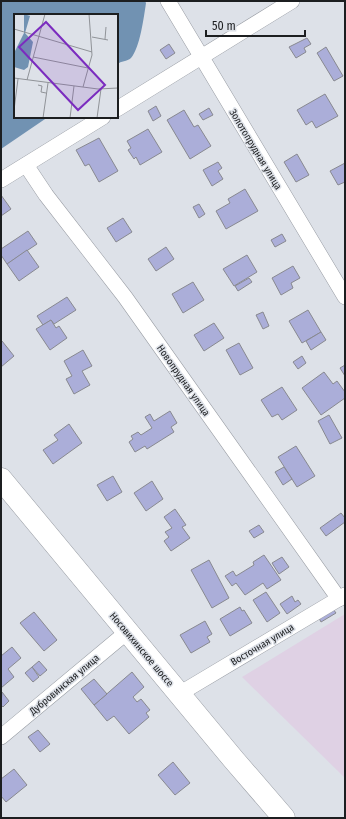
<svg xmlns="http://www.w3.org/2000/svg" width="346" height="819" font-family="'Fira Sans Condensed',sans-serif">
<style>
.commercial{fill:#dfd1e4}
.water{fill:#7192b2}
.building{fill:#abaed9;stroke:#888990}
.lines{fill:none;stroke-linecap:round;stroke-linejoin:round}
.street-casing{stroke:#999da4;stroke-width:16}
.secondary-casing{stroke:#999da4;stroke-width:23}
.street{stroke:#fff;stroke-width:15}
.secondary{stroke:#fff;stroke-width:22}
.labels{text-anchor:middle;stroke-width:3;stroke-linejoin:round;paint-order:stroke}
.street-label{font-size:10px;fill:#1c1e20;stroke:#dde1e8}
.inset-road{fill:none;stroke:#909398;stroke-width:1}
.view{fill:#7b2cbf;fill-opacity:0.15;stroke:#7b2cbf;stroke-width:2}
.inset-edge{fill:none;stroke:#1c1e20;stroke-width:2}
</style>
<rect width="100%" height="100%" fill="#dde1e8"/>
<!-- commercial -->
<polygon class="commercial" points="345,614 345,778 242,677"/>
<!-- water -->
<path class="water" d="M1,1H145L146,3C144,16 140,48 131,58C127,62 121,60 117,65V15H15V117H48L1,149Z"/>
<!-- building -->
<g class="building">
<polygon points="307,38 311,44 304,48 306,52 296,58 289,47"/>
<polygon points="169,44 175,53 166,59 160,50"/>
<polygon points="326,47 343,76 334,81 317,53"/>
<polygon points="325,94 338,116 316,128 312,121 306,125 297,110"/>
<polygon points="156,106 161,116 153,121 148,111"/>
<polygon points="209,108 213,115 203,120 199,114"/>
<polygon points="184,110 194,127 198,125 211,146 190,159 167,120"/>
<polygon points="148,129 162,152 140,165 136,157 134,159 128,150 131,148 127,141"/>
<polygon points="99,138 118,171 99,182 89,164 85,166 76,150"/>
<polygon points="297,154 309,175 296,182 284,162"/>
<polygon points="218,162 222,168 218,171 223,179 212,186 203,170"/>
<polygon points="345,163 345,182 338,185 330,171"/>
<polygon points="245,189 258,211 226,229 216,211 230,203 228,199"/>
<polygon points="1,195 11,209 1,216"/>
<polygon points="199,204 205,214 199,218 193,207"/>
<polygon points="123,218 132,232 116,242 107,228"/>
<polygon points="28,231 37,244 7,264 1,255 1,249"/>
<polygon points="282,234 286,241 275,247 271,240"/>
<polygon points="166,247 174,259 156,271 148,259"/>
<polygon points="27,250 39,267 19,281 7,264"/>
<polygon points="247,255 257,272 234,286 223,269"/>
<polygon points="293,266 300,278 291,283 293,288 281,295 272,278"/>
<polygon points="249,278 252,282 238,291 235,286"/>
<polygon points="193,282 204,300 183,313 172,294"/>
<polygon points="67,297 76,310 54,324 51,320 43,325 37,316"/>
<polygon points="308,310 321,332 302,343 289,321"/>
<polygon points="263,312 269,326 263,329 256,315"/>
<polygon points="51,320 56,328 59,326 67,338 50,350 36,329"/>
<polygon points="214,323 224,338 204,351 194,335"/>
<polygon points="321,332 326,340 311,350 306,341"/>
<polygon points="2,341 14,356 1,367 1,342"/>
<polygon points="239,343 253,368 240,375 226,350"/>
<polygon points="83,350 92,366 82,371 90,385 74,394 66,379 72,376 64,361"/>
<polygon points="302,356 306,363 298,369 293,362"/>
<polygon points="345,365 345,376 340,368"/>
<polygon points="324,372 333,384 337,381 345,392 345,398 321,415 302,388"/>
<polygon points="282,387 297,410 282,420 278,414 272,417 261,400"/>
<polygon points="170,411 177,423 171,427 174,432 147,449 145,446 135,452 129,442 133,439 131,436 138,432 141,435 152,428 145,417 150,414 154,421"/>
<polygon points="329,415 342,438 330,444 318,421"/>
<polygon points="69,424 82,443 53,464 43,450 58,440 54,435"/>
<polygon points="296,446 315,476 297,487 278,457"/>
<polygon points="284,467 292,479 283,485 275,472"/>
<polygon points="113,476 122,492 107,501 97,485"/>
<polygon points="152,481 163,499 146,511 134,493"/>
<polygon points="175,509 186,525 182,527 190,538 171,551 164,541 169,537 165,532 172,528 164,517"/>
<polygon points="341,513 345,518 345,522 326,536 320,528"/>
<polygon points="259,525 264,532 254,538 249,531"/>
<polygon points="264,555 281,580 267,589 263,583 245,595 236,583 232,586 225,576 233,571 236,576 254,565 253,562"/>
<polygon points="282,557 289,567 279,574 272,563"/>
<polygon points="209,560 229,598 212,608 191,570"/>
<polygon points="266,592 280,613 267,622 253,600"/>
<polygon points="292,596 295,602 298,600 301,604 287,614 280,604"/>
<polygon points="240,607 242,611 244,610 252,623 230,636 220,619"/>
<polygon points="333,609 336,613 321,622 319,618"/>
<polygon points="34,612 57,640 44,651 20,623"/>
<polygon points="205,621 212,634 207,637 210,642 191,653 180,635"/>
<polygon points="12,647 21,658 8,669 14,677 1,688 1,656"/>
<polygon points="39,661 47,670 40,676 32,667"/>
<polygon points="32,667 39,677 33,682 25,673"/>
<polygon points="132,672 144,687 133,697 137,702 141,699 150,710 146,713 149,717 129,734 114,716 107,721 94,705"/>
<polygon points="94,679 107,694 94,705 81,689"/>
<polygon points="2,692 9,701 3,707 1,705"/>
<polygon points="38,730 50,744 40,752 28,737"/>
<polygon points="173,762 190,783 175,795 158,775"/>
<polygon points="14,769 27,785 6,802 1,796 1,779"/>
</g>
<g class="lines">
<defs>
<g id="street">
<polyline points="168,1 345,297"/>
<polyline points="117,109 292,1"/>
<polyline points="26,165 46,195 125,297 339,599"/>
<polyline points="1,180 103,117"/>
<polyline points="179,694 345,595"/>
<polyline points="1,737 127,632"/>
</g>
<polyline id="secondary" points="1,479 234,760 284,818"/>
</defs>
<!-- street casing -->
<use href="#street" class="street-casing"/>
<!-- secondary casing -->
<use href="#secondary" class="secondary-casing"/>
<!-- street -->
<use href="#street" class="street"/>
<!-- secondary -->
<use href="#secondary" class="secondary"/>
</g>
<g class="labels">
<!-- street labels -->
<g class="street-label">
<text transform="translate(256 149) rotate(59)" y="4">Золотопрудная улица</text>
<text transform="translate(184 380) rotate(55)" y="4">Новопрудная улица</text>
<text transform="translate(262 644) rotate(-31)" y="4">Восточная улица</text>
<text transform="translate(142 649) rotate(50)" y="4">Носовихинское шоссе</text>
<text transform="translate(64 684) rotate(-40)" y="4">Дубровинская улица</text>
</g>
</g>
<!-- overview -->
<g transform="translate(14 14)">
<rect width="104" height="104" fill="#dde1e8"/>
<path d="M10,0L16,2L11,19L19,28L14,53L10,56L0,53V39L10,19Z" fill="#7192b2"/>
<path class="inset-road" d="M0,15L78,38M78,23L94,26M91,25L92,13M19,43L74,54M0,64L84,75L104,74M13,66L31,0M24,71L28,72L27,78L32,79M69,73L78,41L75,0M0,96L4,65M29,104L34,69M56,104L60,72M83,104L87,75"/>
<path class="view" d="M32,8L91,71L64,96L5,33Z"/>
<rect width="104" height="104" class="inset-edge"/>
</g>
<!-- border -->
<rect width="346" height="819" fill="none" stroke="#1c1e20" stroke-width="4"/>
<!-- scale -->
<path d="M206 30v6h99v-6" fill="none" stroke="#1c1e20" stroke-width="2"/>
<text x="212" y="30" font-size="12" fill="#1c1e20" stroke="#dde1e8" stroke-width="3" paint-order="stroke">50 m</text>
</svg>
